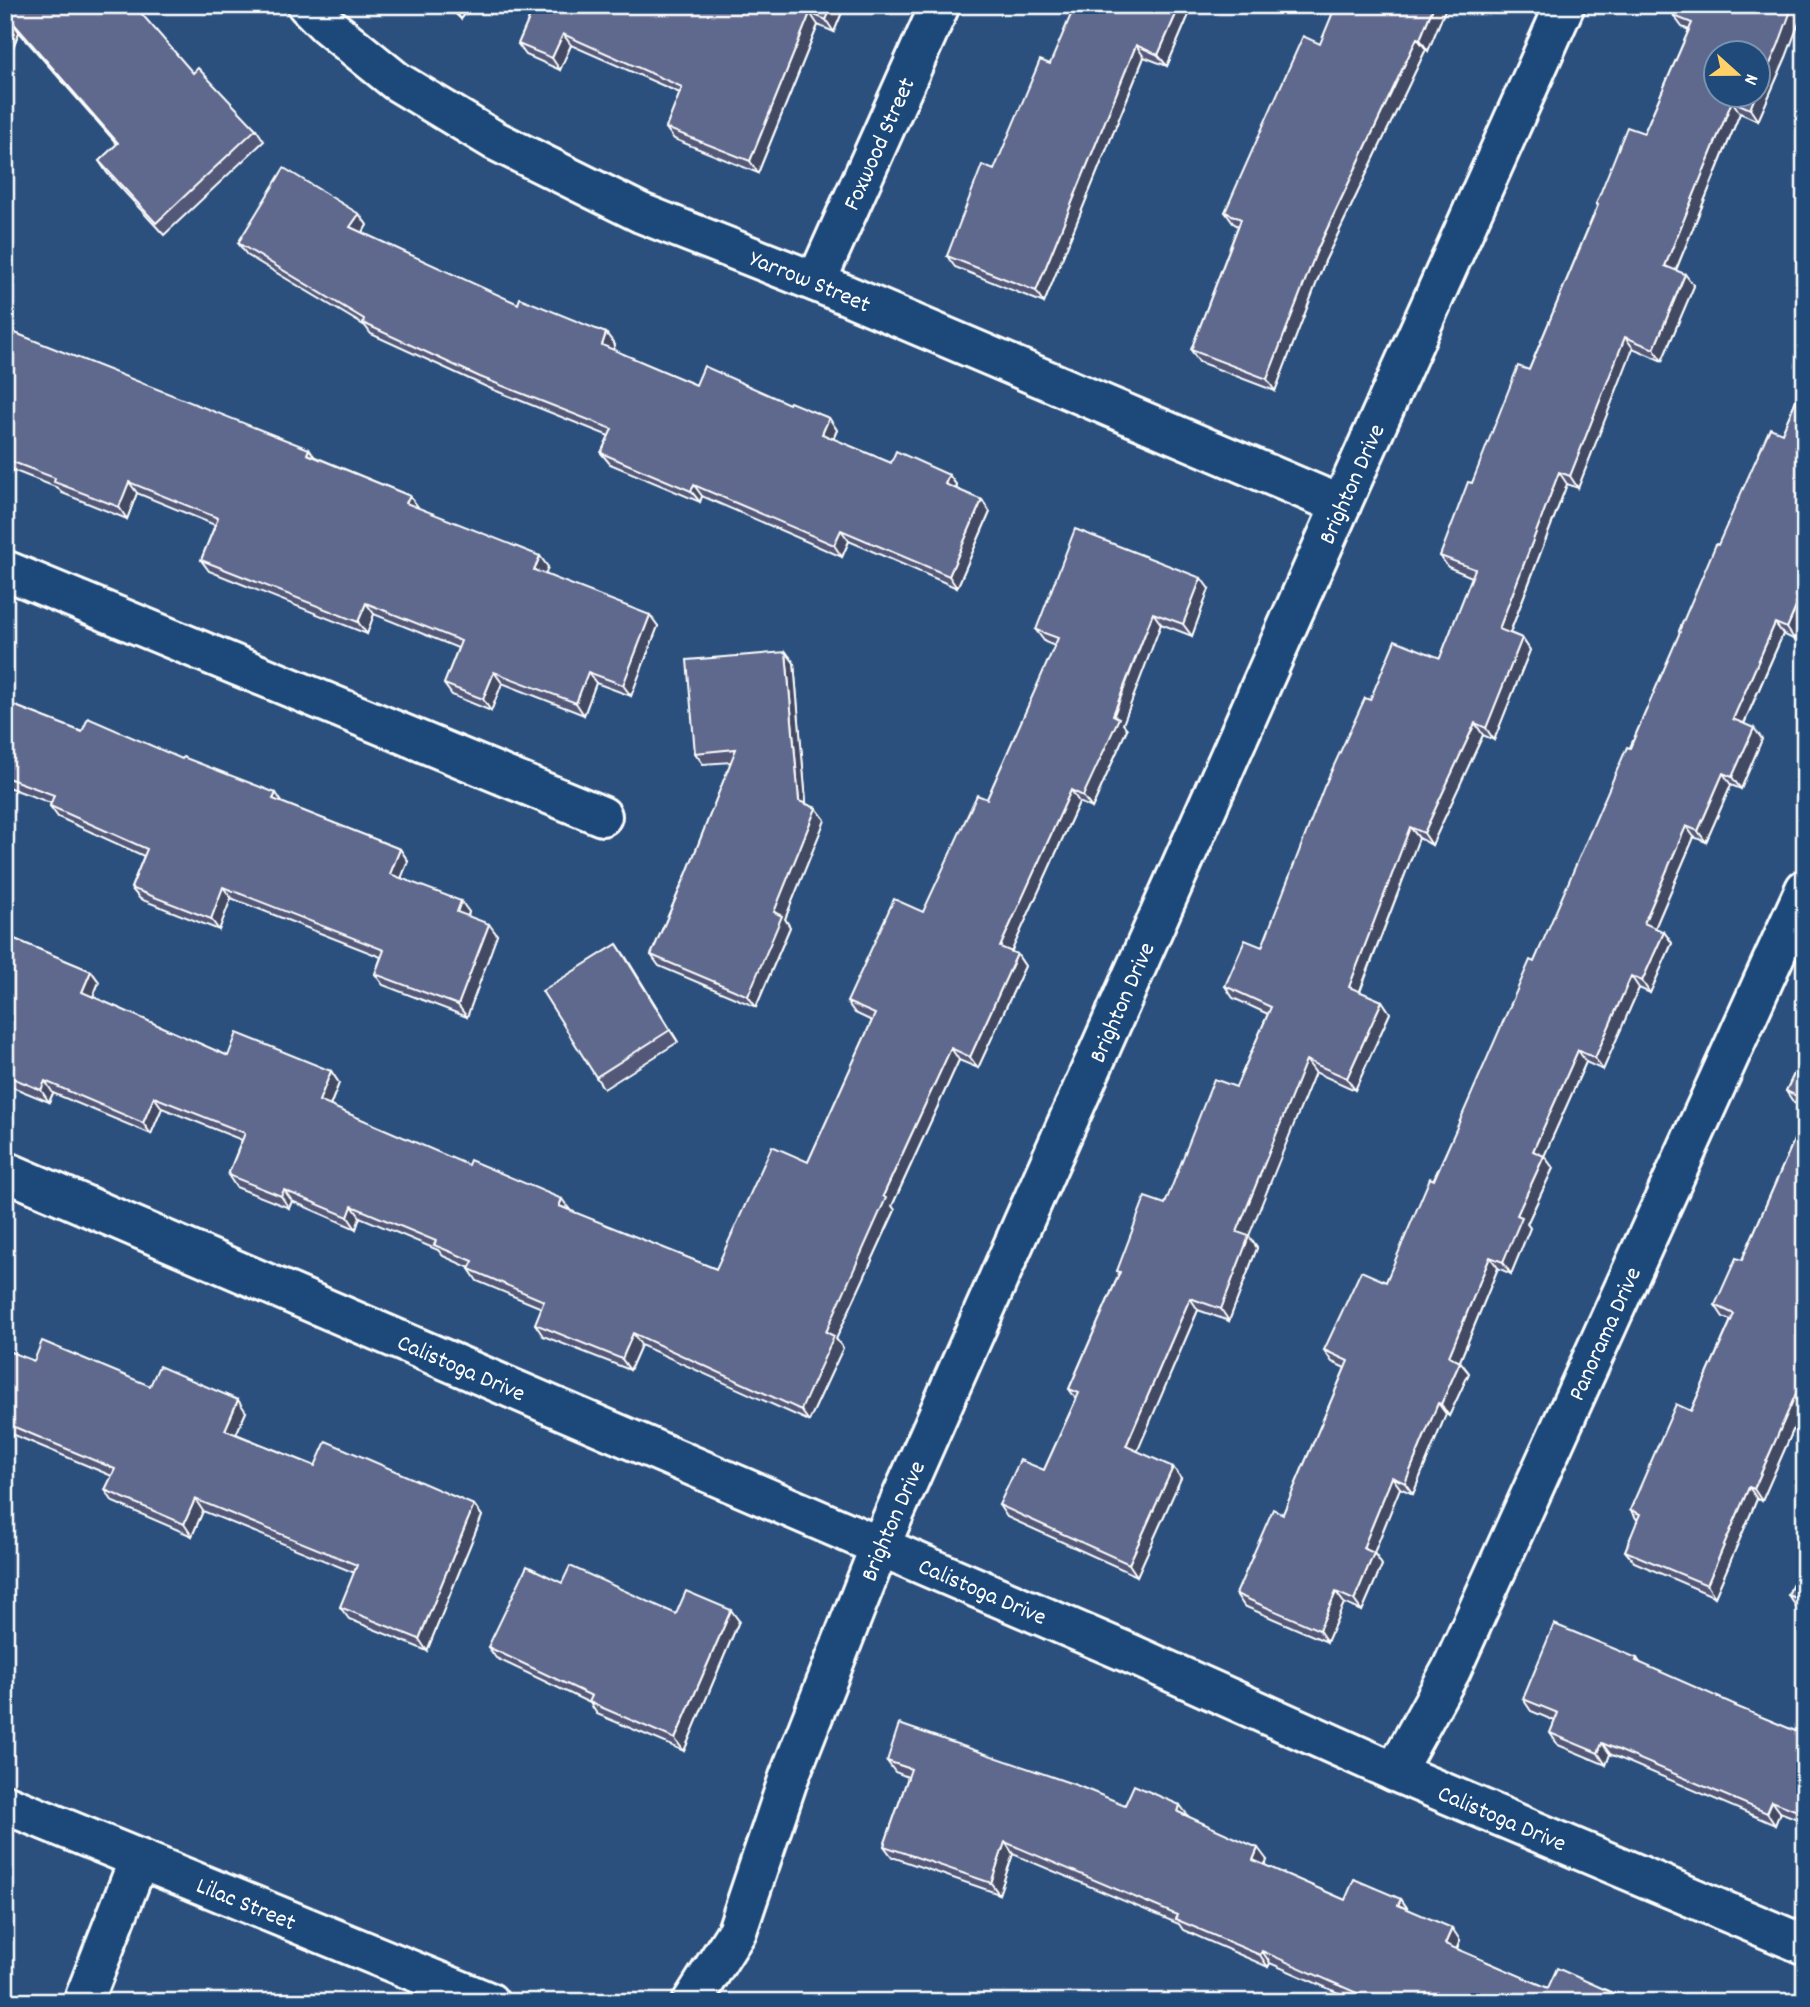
<svg xmlns="http://www.w3.org/2000/svg" width="1810" height="2007" font-family="Dekko,sans-serif">
<style>
.lines{fill:none;stroke-linecap:round;stroke-linejoin:round}
.street-casing{stroke:#fff;stroke-width:44}
.street{stroke:#1f4a7a;stroke-width:38}
.wall{fill:#525979;stroke:#fff;stroke-width:2}
.shaded-wall{fill:#424963;stroke:#fff;stroke-width:2}
.building{fill:#5f688d;stroke:#fff;stroke-width:2}
.labels{text-anchor:middle;stroke-width:7;stroke-linejoin:round;paint-order:stroke}
.street-label{font-size:24px;fill:#fff;stroke:#1f4a7a}
</style>
<rect width="100%" height="100%" fill="#2c507e"/>
<filter id="ink" filterUnits="userSpaceOnUse"><feTurbulence type="fractalNoise" baseFrequency=".0143" numOctaves="2"/><feDisplacementMap in="SourceGraphic" scale="14" xChannelSelector="R" yChannelSelector="G"/><feConvolveMatrix kernelMatrix="1 2 1 2 8 2 1 2 1" color-interpolation-filters="sRGB"/></filter>
<g filter="url(#ink)">
<g class="lines">
<defs>
<g id="street">
<path id="s1" d="M307,5L327,25L396,81L494,140L641,213L816,282L1341,505"/>
<path id="s2" d="M816,282L940,5"/>
<polyline points="5,570 602,816"/>
<path id="s3" d="M5,1171L1131,1654L1395,1772L1805,1945"/>
<path id="s4" d="M1395,1772L1451,1670L1805,889"/>
<path id="s5" d="M5,1804L489,2002"/>
<polyline points="83,2002 139,1859"/>
<path id="s6" d="M692,2002L737,1931L789,1777L880,1546L1341,505L1565,5"/>
</g>
</defs>
<!-- street casing -->
<use href="#street" class="street-casing"/>
<!-- street -->
<use href="#street" class="street"/>
</g>
<!-- wall -->
<g class="wall">
<polygon points="5,5 193,73 256,129 264,141 164,235 107,173 99,161 117,144 19,32 8,60 5,57"/>
<polygon points="446,5 473,5 461,19"/>
<polygon points="535,5 845,5 834,32 818,25 758,173 674,139 666,128 680,93 571,45 560,70 526,55 518,44"/>
<polygon points="1193,5 1167,66 1144,57 1044,303 955,267 947,256 994,170 1050,64"/>
<polygon points="1447,5 1428,51 1426,49 1325,261 1275,391 1199,362 1191,350 1238,226 1233,223 1225,212 1320,44"/>
<polygon points="1805,5 1786,57 1758,121 1740,113 1676,270 1694,286 1662,361 1633,348 1578,488 1567,484 1510,633 1522,638 1530,650 1494,740 1483,735 1432,845 1419,838 1360,992 1382,1001 1390,1013 1355,1090 1315,1072 1248,1236 1257,1248 1229,1321 1198,1310 1137,1451 1181,1478 1137,1576 1007,1517 999,1505 1044,1470 1076,1399 1069,1389 1119,1274 1117,1271 1165,1204 1236,1087 1268,1014 1233,998 1225,986 1262,947 1370,700 1440,658 1472,577 1448,567 1440,556 1472,483 1529,370 1597,207 1596,204 1644,133 1689,30 1682,27 1674,16"/>
<polygon points="359,214 367,225 362,233 518,304 606,333 615,345 613,350 696,385 789,404 829,418 837,430 833,439 891,463 949,475 957,486 956,489 982,500 990,512 957,588 849,541 842,557 702,496 700,502 610,464 601,453 609,436 489,388 371,334 365,326 247,255 238,243"/>
<polygon points="5,329 410,496 418,508 548,567 545,574 658,626 631,696 596,683 584,715 502,683 491,711 452,695 444,684 458,648 374,614 367,634 209,571 201,560 215,525 137,493 127,519 62,493 58,488 5,467"/>
<polygon points="1805,379 1805,617 1795,640 1783,634 1744,724 1762,739 1741,789 1731,785 1706,842 1694,837 1655,928 1664,932 1672,943 1650,993 1639,988 1603,1070 1586,1062 1544,1156 1553,1168 1527,1224 1530,1228 1511,1274 1498,1268 1460,1361 1469,1373 1449,1416 1446,1414 1413,1494 1400,1488 1374,1553 1382,1565 1362,1611 1344,1603 1327,1642 1244,1606 1236,1594 1283,1514 1345,1368 1332,1362 1324,1350 1386,1282 1534,962 1630,748 1680,633 1679,631 1718,545 1782,433"/>
<polygon points="1209,589 1192,636 1161,624 1123,724 1127,729 1092,808 1079,802 1011,952 1017,954 1025,966 978,1068 959,1060 892,1206 895,1210 836,1339 843,1348 809,1421 641,1345 630,1370 543,1336 535,1324 542,1308 477,1281 469,1269 470,1268 443,1256 438,1250 360,1217 356,1229 292,1201 289,1208 236,1187 228,1175 242,1140 162,1108 151,1134 53,1093 49,1102 5,1084 5,935 91,971 99,982 93,997 228,1056 331,1071 339,1083 330,1106 570,1211 716,1269 808,1162 872,1021 855,1013 847,1002 923,912 987,799 1055,646 1045,642 1036,630"/>
<polygon points="786,652 794,663 806,804 816,808 825,820 785,919 790,927 756,1007 659,966 651,955 686,875 731,762 703,764 695,753"/>
<polygon points="5,702 82,732 283,803 400,849 408,861 401,878 469,912 468,916 497,935 467,1017 383,985 375,974 381,957 231,898 219,930 140,899 131,888 144,856 58,817 50,806 51,803 5,786"/>
<polygon points="625,956 678,1042 604,1089 596,1077"/>
<polygon points="1805,1051 1805,1108 1794,1103 1786,1091"/>
<polygon points="1805,1115 1805,1403 1762,1501 1757,1499 1715,1597 1634,1562 1625,1551 1638,1521 1630,1510 1691,1411 1731,1320 1723,1317 1715,1305 1742,1260"/>
<polygon points="5,1350 34,1361 150,1386 246,1412 236,1434 315,1466 474,1505 482,1516 427,1651 349,1619 340,1607 355,1573 203,1511 192,1536 113,1502 105,1490 112,1476 5,1431"/>
<polygon points="1805,1558 1805,1610 1796,1606 1788,1595"/>
<polygon points="562,1583 676,1614 739,1621 684,1751 597,1714 590,1703 496,1658 488,1647"/>
<polygon points="1637,1658 1641,1664 1737,1707 1805,1735 1805,1822 1780,1812 1775,1825 1610,1754 1606,1765 1558,1745 1550,1733 1555,1721 1531,1711 1523,1699"/>
<polygon points="887,1761 1189,1817 1267,1860 1264,1865 1345,1900 1401,1899 1408,1909 1460,1940 1457,1949 1548,1988 1633,2002 1359,2002 1270,1963 1268,1967 1183,1930 1179,1924 1013,1854 999,1894 892,1857 884,1846 908,1777 895,1772"/>
</g>
<!-- shaded-wall -->
<g class="shaded-wall">
<polygon points="455,5 473,5 461,19 453,7"/>
<polygon points="832,5 845,5 834,32 826,20"/>
<polygon points="1180,5 1193,5 1167,66 1158,55"/>
<polygon points="1434,5 1447,5 1428,51 1420,39"/>
<polygon points="1793,5 1805,5 1805,7 1786,57 1758,121 1750,109 1756,94 1758,94 1758,91"/>
<polygon points="810,13 818,25 758,173 750,161"/>
<polygon points="11,20 19,32 8,60 5,57 5,34"/>
<polygon points="563,34 571,45 560,70 552,58"/>
<polygon points="1417,38 1426,49 1325,261 1275,391 1267,379 1317,250"/>
<polygon points="1136,45 1144,57 1044,303 1036,291"/>
<polygon points="1732,101 1740,113 1673,277 1665,266"/>
<polygon points="359,214 367,225 359,239 350,227"/>
<polygon points="1685,274 1694,286 1662,361 1654,349"/>
<polygon points="606,333 615,345 610,357 602,345"/>
<polygon points="1625,337 1633,348 1578,488 1570,476"/>
<polygon points="829,418 837,430 830,446 822,434"/>
<polygon points="309,449 317,460 307,454"/>
<polygon points="1559,472 1567,484 1507,640 1499,629"/>
<polygon points="949,475 957,486 953,496 945,484"/>
<polygon points="129,482 137,493 127,519 119,507"/>
<polygon points="694,485 702,496 700,502 691,491"/>
<polygon points="410,496 418,507 415,515 406,503"/>
<polygon points="982,500 990,512 957,588 949,576"/>
<polygon points="841,530 849,541 842,557 834,545"/>
<polygon points="540,556 548,567 542,582 534,570"/>
<polygon points="1201,578 1209,589 1192,636 1183,624"/>
<polygon points="1805,586 1805,617 1795,640 1787,628"/>
<polygon points="366,603 374,614 367,634 358,622"/>
<polygon points="1153,613 1161,624 1123,724 1127,729 1092,808 1083,796"/>
<polygon points="650,615 658,626 631,696 623,685"/>
<polygon points="1775,623 1783,634 1741,730 1733,719"/>
<polygon points="1522,638 1530,650 1494,740 1486,728"/>
<polygon points="786,652 794,663 807,813 799,801"/>
<polygon points="494,672 502,683 491,711 483,699"/>
<polygon points="588,672 596,683 584,715 576,703"/>
<polygon points="1475,723 1483,735 1432,845 1424,833"/>
<polygon points="1754,728 1762,739 1741,789 1732,777"/>
<polygon points="1723,773 1731,785 1706,842 1698,831"/>
<polygon points="1071,790 1079,802 1008,959 1000,947"/>
<polygon points="276,793 284,805 273,799"/>
<polygon points="816,808 825,820 785,919 790,927 756,1007 748,996 774,912"/>
<polygon points="1686,826 1694,837 1652,935 1644,923"/>
<polygon points="1410,827 1419,838 1357,998 1349,987"/>
<polygon points="400,849 408,861 398,886 390,874"/>
<polygon points="223,887 231,898 219,930 211,919"/>
<polygon points="461,901 469,912 465,924 457,912"/>
<polygon points="489,924 497,935 467,1017 458,1005"/>
<polygon points="1664,932 1672,943 1650,993 1642,981"/>
<polygon points="617,944 625,956 678,1042 670,1030"/>
<polygon points="1017,954 1025,966 978,1068 970,1057"/>
<polygon points="91,971 99,982 90,1004 82,992"/>
<polygon points="1631,976 1639,988 1603,1070 1595,1058"/>
<polygon points="1382,1001 1390,1013 1355,1090 1347,1078"/>
<polygon points="951,1048 959,1060 892,1206 895,1210 836,1339 843,1348 809,1421 801,1410 826,1332 883,1196"/>
<polygon points="1578,1050 1586,1062 1541,1163 1533,1151"/>
<polygon points="1306,1060 1315,1072 1246,1243 1237,1232"/>
<polygon points="331,1071 339,1083 327,1113 319,1101"/>
<polygon points="45,1081 53,1093 49,1102 41,1090"/>
<polygon points="154,1097 162,1108 151,1134 143,1123"/>
<polygon points="1544,1156 1553,1168 1527,1224 1530,1228 1511,1274 1503,1262 1517,1215"/>
<polygon points="284,1190 292,1201 289,1208 281,1196"/>
<polygon points="562,1199 570,1210 559,1206"/>
<polygon points="352,1206 360,1217 356,1229 348,1217"/>
<polygon points="1249,1236 1257,1248 1229,1321 1221,1309"/>
<polygon points="1490,1257 1498,1268 1457,1368 1449,1356"/>
<polygon points="1190,1298 1198,1310 1135,1457 1126,1446"/>
<polygon points="633,1333 641,1345 630,1370 622,1359"/>
<polygon points="1460,1362 1469,1373 1449,1416 1441,1404"/>
<polygon points="1805,1373 1805,1403 1762,1501 1754,1489"/>
<polygon points="238,1400 246,1412 233,1441 225,1430"/>
<polygon points="1438,1403 1446,1414 1413,1494 1405,1483"/>
<polygon points="1173,1467 1181,1478 1137,1576 1129,1564"/>
<polygon points="1392,1477 1400,1488 1371,1560 1363,1548"/>
<polygon points="1749,1487 1757,1499 1715,1597 1707,1585"/>
<polygon points="195,1499 203,1511 192,1536 184,1524"/>
<polygon points="474,1505 482,1516 427,1651 419,1639"/>
<polygon points="1374,1553 1382,1565 1362,1611 1354,1600"/>
<polygon points="1336,1592 1344,1603 1327,1642 1319,1630"/>
<polygon points="731,1610 739,1621 684,1751 675,1739"/>
<polygon points="1602,1743 1610,1754 1606,1765 1598,1753"/>
<polygon points="1772,1801 1780,1812 1775,1825 1767,1813"/>
<polygon points="1180,1805 1189,1817 1178,1812"/>
<polygon points="1005,1842 1013,1854 999,1894 991,1883"/>
<polygon points="1258,1848 1267,1860 1261,1871 1253,1860"/>
<polygon points="1401,1899 1409,1911 1398,1905"/>
<polygon points="1452,1928 1460,1940 1454,1955 1445,1944"/>
<polygon points="1262,1951 1270,1963 1268,1967 1260,1955"/>
</g>
<!-- building -->
<g class="building">
<polygon points="5,5 134,5 193,73 198,68 256,129 156,223 99,161 118,143 11,20 5,34"/>
<polygon points="535,5 832,5 826,20 810,13 750,161 666,128 682,87 563,34 552,58 518,44"/>
<polygon points="1075,5 1180,5 1158,55 1136,45 1036,291 947,256 982,165 994,170 1040,60 1050,64"/>
<polygon points="1336,5 1434,5 1420,39 1417,38 1317,250 1267,379 1191,350 1241,219 1225,212 1303,36 1320,44"/>
<polygon points="1678,5 1793,5 1778,46 1758,91 1758,52 1716,52 1716,94 1756,94 1750,109 1732,101 1665,266 1685,274 1654,349 1625,337 1570,476 1559,472 1499,629 1522,638 1486,728 1475,723 1424,833 1410,827 1349,987 1382,1001 1347,1078 1306,1060 1237,1232 1249,1236 1221,1309 1190,1298 1126,1446 1173,1467 1129,1564 999,1505 1020,1460 1044,1470 1079,1393 1069,1389 1120,1272 1117,1271 1145,1197 1165,1204 1214,1079 1236,1087 1271,1007 1225,986 1245,940 1262,947 1324,787 1365,698 1370,700 1395,640 1440,658 1475,569 1440,556 1468,482 1472,483 1518,366 1529,370 1598,205 1596,204 1627,127 1644,133 1692,23 1674,16"/>
<polygon points="284,168 359,214 350,227 518,304 520,298 606,333 602,345 696,385 704,366 789,404 790,402 829,418 822,434 891,463 896,451 949,475 945,484 982,500 949,576 841,530 834,545 694,485 691,491 601,453 612,429 480,377 363,323 364,319 238,243"/>
<polygon points="5,329 309,449 307,454 410,496 406,503 540,556 534,570 650,615 623,685 588,672 576,703 494,672 483,699 444,684 461,641 366,603 358,622 201,560 218,518 129,482 119,507 54,482 55,478 5,459"/>
<polygon points="1805,379 1805,586 1787,628 1775,623 1733,719 1754,728 1732,777 1723,773 1698,831 1686,826 1644,923 1664,932 1642,981 1631,976 1595,1058 1578,1050 1533,1151 1544,1156 1517,1215 1522,1217 1503,1262 1490,1257 1449,1356 1460,1362 1441,1404 1438,1403 1405,1483 1392,1477 1363,1548 1374,1553 1354,1600 1336,1592 1319,1630 1236,1594 1273,1509 1283,1514 1348,1361 1324,1350 1361,1271 1386,1282 1430,1178 1434,1180 1530,960 1534,962 1627,747 1630,748 1680,632 1679,631 1716,544 1718,545 1770,428 1782,433"/>
<polygon points="1075,529 1201,578 1183,624 1153,613 1113,715 1119,718 1083,796 1071,790 1000,947 1017,954 970,1057 951,1048 883,1196 886,1198 826,1332 834,1336 801,1410 633,1333 622,1359 535,1324 544,1301 469,1269 473,1261 434,1245 436,1241 352,1206 348,1217 284,1190 281,1196 228,1175 245,1133 154,1097 143,1123 45,1081 41,1090 5,1075 5,935 91,971 82,992 228,1056 237,1033 331,1071 319,1101 468,1165 470,1160 562,1199 559,1206 716,1269 772,1146 808,1162 875,1014 847,1002 894,899 923,912 977,795 987,799 1058,638 1036,630"/>
<polygon points="786,652 799,801 816,808 774,912 782,916 748,996 651,955 686,875 736,749 695,753 687,660"/>
<polygon points="5,702 82,732 88,718 182,759 183,757 276,793 273,799 400,849 390,874 461,901 457,912 489,924 458,1005 375,974 384,950 223,887 211,919 131,888 147,849 50,806 54,795 5,777"/>
<polygon points="617,944 670,1030 596,1077 542,991"/>
<polygon points="1805,1051 1805,1100 1786,1091"/>
<polygon points="1805,1115 1805,1373 1754,1489 1749,1487 1707,1585 1625,1551 1640,1514 1630,1510 1676,1404 1691,1411 1734,1314 1715,1305 1736,1258 1742,1260"/>
<polygon points="42,1341 150,1386 159,1366 238,1400 225,1430 315,1466 326,1441 474,1505 419,1639 340,1607 357,1565 195,1499 184,1524 105,1490 115,1469 5,1423 5,1350 34,1361"/>
<polygon points="1805,1558 1805,1602 1788,1595"/>
<polygon points="527,1566 562,1583 570,1566 676,1614 686,1591 731,1610 675,1739 589,1702 592,1696 488,1647"/>
<polygon points="1554,1624 1637,1658 1636,1661 1736,1705 1735,1706 1805,1735 1805,1814 1772,1801 1767,1813 1602,1743 1598,1753 1550,1733 1558,1713 1523,1699"/>
<polygon points="899,1724 1076,1785 1125,1805 1134,1785 1180,1805 1178,1812 1258,1848 1253,1860 1345,1900 1354,1879 1401,1899 1398,1905 1452,1928 1445,1944 1548,1988 1557,1968 1633,2002 1377,2002 1262,1951 1260,1955 1175,1919 1177,1915 1005,1842 991,1883 884,1846 911,1769 887,1761"/>
</g>
</g>
<g class="labels">
<!-- street labels -->
<g class="street-label">
<text dy="8" stroke="none"><textPath href="#s2" startOffset="152">Foxwood Street</textPath></text>
<text dy="8" stroke="none"><textPath href="#s1" startOffset="578">Yarrow Street</textPath></text>
<text dy="8" stroke="none"><textPath href="#s6" startOffset="1657">Brighton Drive</textPath></text>
<text dy="8" stroke="none"><textPath href="#s6" startOffset="1090">Brighton Drive</textPath></text>
<text dy="8" stroke="none"><textPath href="#s4" startOffset="486">Panorama Drive</textPath></text>
<text dy="8" stroke="none"><textPath href="#s3" startOffset="497">Calistoga Drive</textPath></text>
<text dy="8" stroke="none"><textPath href="#s6" startOffset="523">Brighton Drive</textPath></text>
<text dy="8" stroke="none"><textPath href="#s3" startOffset="1064">Calistoga Drive</textPath></text>
<text dy="8" stroke="none"><textPath href="#s3" startOffset="1631">Calistoga Drive</textPath></text>
<text dy="8" stroke="none"><textPath href="#s5" startOffset="261">Lilac Street</textPath></text>
</g>
</g>
<!-- margin -->
<rect width="1810" height="2007" fill="none" stroke="#1f4a7a" stroke-width="28"/>
<rect x="14" y="14" width="1782" height="1979" fill="none" stroke="#fff" stroke-width="2.5" filter="url(#ink)"/>
<!-- north arrow -->
<g transform="translate(1737 74) rotate(111)"><circle r="33" fill="#1f4a7a" stroke="#7992af" stroke-width="2"/>
<path d="M0-5L12 26L0 18L-12 26Z" fill="#ffd166"/>
<text y="-10" font-size="19" font-weight="bold" text-anchor="middle" fill="#ffffff">N</text>
</g>
</svg>
